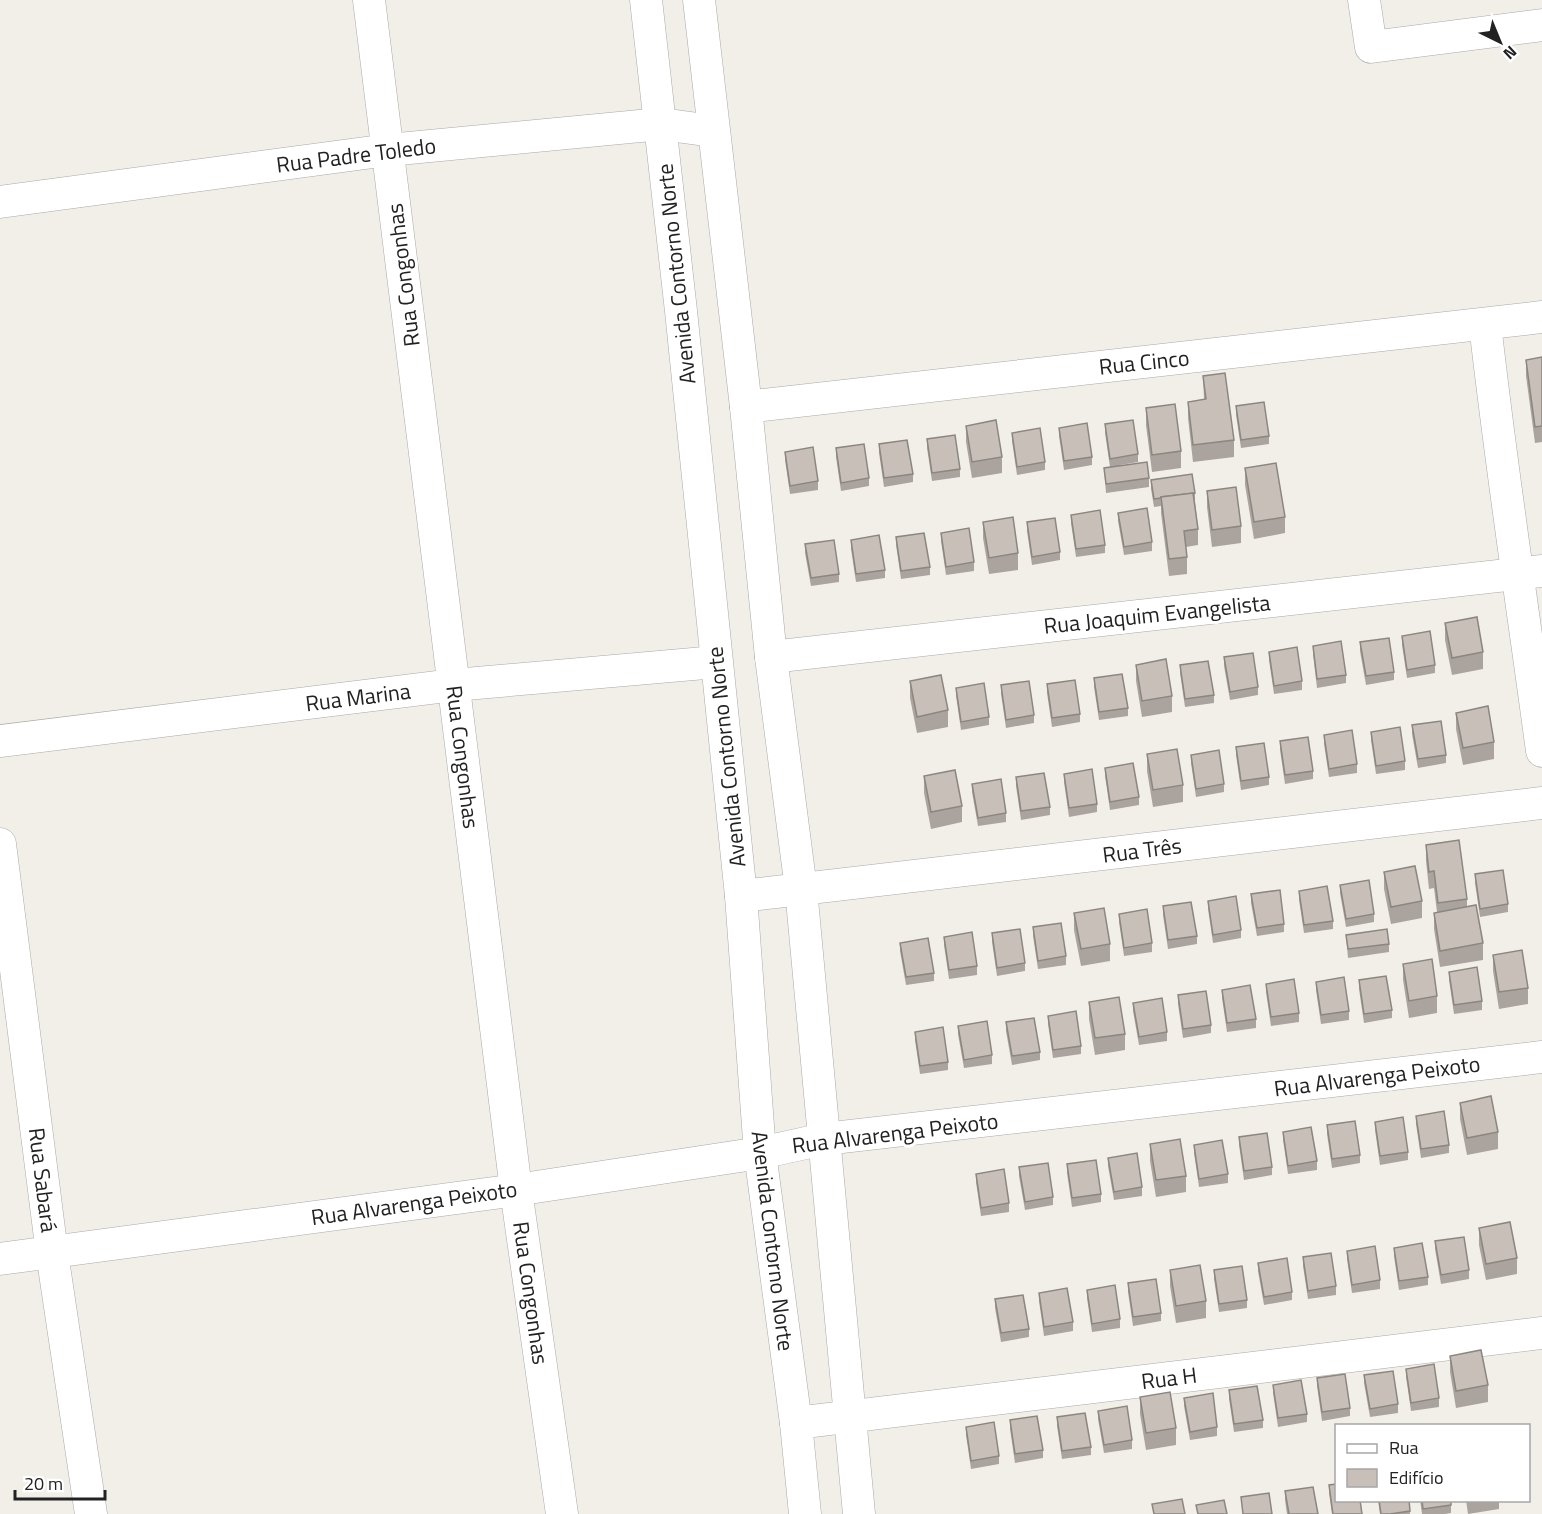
<svg xmlns="http://www.w3.org/2000/svg" width="1542" height="1514" font-family="'Titillium Web',sans-serif">
<style>
.lines{fill:none;stroke-linecap:round;stroke-linejoin:round}
.minor-casing{stroke:#a9a9a9;stroke-width:33}
.minor{stroke:#fff;stroke-width:32}
.wall{fill:#aba49e}
.building{fill:#c7bfb8;stroke:#8b8681;stroke-width:1.5}
.labels{text-anchor:middle;stroke-width:6;stroke-linejoin:round;paint-order:stroke}
.street-label{font-size:22px;fill:#222;stroke:#fff}
</style>
<rect width="100%" height="100%" fill="#f2efe9"/>
<g class="lines">
<defs>
<g id="minor">
<polyline points="369,0 516,1190 562,1514"/>
<polyline points="646,0 681,311 741,896 760,1153 796,1423 805,1514"/>
<polyline points="699,0 746,407 771,657 801,889 859,1514"/>
<polyline points="1364,0 1371,47 1542,25"/>
<polyline points="0,202 388,150 661,124 713,131"/>
<path d="M1485,324C1501,467 1523,609 1542,751"/>
<polyline points="746,407 1542,317"/>
<polyline points="771,657 1542,571"/>
<polyline points="0,741 454,685 716,662"/>
<polyline points="0,844 52,1253 91,1514"/>
<polyline points="741,896 1542,803"/>
<polyline points="0,1259 516,1190 760,1153 824,1139 1542,1057"/>
<polyline points="796,1423 1542,1333"/>
</g>
</defs>
<!-- minor casing -->
<use href="#minor" class="minor-casing"/>
<!-- minor -->
<use href="#minor" class="minor"/>
</g>
<!-- wall -->
<g class="wall">
<polygon points="1542,357 1542,442 1535,443 1526,376 1526,360"/>
<polygon points="1203,376 1234,440 1234,457 1193,462 1188,418 1188,402 1204,399"/>
<polygon points="1236,406 1269,436 1269,444 1241,448 1236,415"/>
<polygon points="1146,408 1181,451 1181,468 1152,472 1146,425"/>
<polygon points="1105,424 1138,454 1138,462 1120,465 1149,478 1149,487 1106,493 1104,468 1110,467 1105,433"/>
<polygon points="966,426 1002,457 1002,473 972,478 966,442"/>
<polygon points="1059,428 1092,457 1092,465 1064,470 1059,436"/>
<polygon points="1012,433 1045,462 1045,470 1017,475 1012,441"/>
<polygon points="927,439 960,469 960,477 932,481 927,448"/>
<polygon points="879,444 913,474 913,482 884,487 879,453"/>
<polygon points="836,448 869,478 869,486 841,491 836,457"/>
<polygon points="785,452 818,481 818,490 790,494 785,460"/>
<polygon points="1245,468 1285,517 1285,533 1254,539 1245,485"/>
<polygon points="1151,480 1195,493 1195,501 1198,529 1198,545 1186,547 1187,557 1187,574 1169,576 1161,513 1161,506 1154,507 1151,489"/>
<polygon points="1207,491 1241,526 1241,543 1212,547 1207,507"/>
<polygon points="1118,513 1152,542 1152,551 1124,555 1118,521"/>
<polygon points="1071,515 1105,545 1105,553 1076,557 1071,523"/>
<polygon points="983,522 1018,553 1018,570 989,574 983,538"/>
<polygon points="1027,522 1060,552 1060,560 1032,565 1027,531"/>
<polygon points="941,533 974,562 974,571 946,575 941,541"/>
<polygon points="896,537 930,567 930,575 901,579 896,545"/>
<polygon points="851,540 885,570 885,578 856,582 851,549"/>
<polygon points="805,544 839,574 839,582 811,586 805,553"/>
<polygon points="1445,623 1483,652 1483,669 1452,675 1445,640"/>
<polygon points="1402,636 1435,665 1435,673 1407,678 1402,645"/>
<polygon points="1360,642 1394,672 1394,680 1366,685 1360,651"/>
<polygon points="1313,646 1346,675 1346,683 1317,688 1313,654"/>
<polygon points="1269,652 1302,681 1302,690 1274,694 1269,660"/>
<polygon points="1224,657 1258,687 1258,695 1230,700 1224,666"/>
<polygon points="1136,665 1172,696 1172,712 1142,717 1136,681"/>
<polygon points="1180,665 1214,695 1214,703 1185,707 1180,673"/>
<polygon points="1094,678 1128,708 1128,716 1099,720 1094,687"/>
<polygon points="910,681 948,710 948,727 917,733 910,698"/>
<polygon points="1047,684 1080,714 1080,722 1052,727 1047,693"/>
<polygon points="1001,685 1034,715 1034,723 1006,728 1001,694"/>
<polygon points="956,688 989,717 989,725 961,730 956,696"/>
<polygon points="1456,713 1494,742 1494,759 1463,765 1456,729"/>
<polygon points="1412,725 1446,755 1446,763 1418,768 1412,734"/>
<polygon points="1371,732 1405,761 1405,770 1376,774 1371,740"/>
<polygon points="1324,735 1357,764 1357,773 1329,777 1324,744"/>
<polygon points="1280,741 1313,771 1313,779 1285,784 1280,750"/>
<polygon points="1236,747 1269,777 1269,785 1241,790 1236,755"/>
<polygon points="1147,754 1183,785 1183,802 1153,807 1147,771"/>
<polygon points="1191,755 1224,784 1224,792 1196,797 1191,763"/>
<polygon points="1105,768 1139,797 1139,805 1110,810 1105,776"/>
<polygon points="1064,774 1097,804 1097,812 1069,817 1064,782"/>
<polygon points="924,776 962,806 962,822 931,829 924,793"/>
<polygon points="1016,777 1050,807 1050,815 1021,820 1016,786"/>
<polygon points="972,784 1006,813 1006,822 978,826 972,792"/>
<polygon points="1426,845 1467,899 1467,907 1483,943 1483,960 1440,967 1434,929 1434,913 1437,912 1434,888 1429,889 1426,861"/>
<polygon points="1384,872 1422,901 1422,918 1391,924 1384,889"/>
<polygon points="1475,874 1508,904 1508,912 1480,917 1475,883"/>
<polygon points="1340,885 1374,914 1374,922 1346,927 1340,893"/>
<polygon points="1299,891 1333,921 1333,929 1304,933 1299,900"/>
<polygon points="1251,894 1284,924 1284,932 1257,936 1251,903"/>
<polygon points="1208,901 1241,930 1241,938 1213,943 1208,909"/>
<polygon points="1163,906 1197,936 1197,944 1168,949 1163,915"/>
<polygon points="1074,913 1110,944 1110,961 1081,966 1074,930"/>
<polygon points="1119,914 1152,943 1152,952 1124,956 1119,922"/>
<polygon points="1033,927 1066,956 1066,965 1038,969 1033,936"/>
<polygon points="992,933 1025,963 1025,971 997,976 992,942"/>
<polygon points="1346,935 1389,944 1389,952 1348,958"/>
<polygon points="944,937 977,966 977,975 949,979 944,945"/>
<polygon points="900,943 934,973 934,981 906,985 900,951"/>
<polygon points="1493,955 1528,988 1528,1004 1499,1009 1493,971"/>
<polygon points="1403,964 1437,996 1437,1013 1409,1018 1403,980"/>
<polygon points="1449,972 1482,1001 1482,1010 1454,1014 1449,980"/>
<polygon points="1359,980 1392,1010 1392,1018 1364,1023 1359,989"/>
<polygon points="1316,982 1349,1011 1349,1020 1321,1024 1316,990"/>
<polygon points="1266,984 1299,1013 1299,1022 1271,1026 1266,992"/>
<polygon points="1222,990 1256,1019 1256,1028 1227,1032 1222,998"/>
<polygon points="1178,995 1211,1025 1211,1033 1183,1038 1178,1004"/>
<polygon points="1089,1002 1125,1034 1125,1050 1095,1055 1089,1019"/>
<polygon points="1133,1003 1167,1032 1167,1041 1139,1045 1133,1011"/>
<polygon points="1048,1016 1081,1046 1081,1054 1053,1058 1048,1024"/>
<polygon points="1006,1022 1040,1052 1040,1060 1012,1065 1006,1031"/>
<polygon points="958,1026 992,1055 992,1064 964,1068 958,1034"/>
<polygon points="915,1032 948,1062 948,1070 920,1074 915,1040"/>
<polygon points="1460,1103 1498,1132 1498,1149 1467,1155 1460,1119"/>
<polygon points="1416,1116 1449,1145 1449,1153 1421,1158 1416,1124"/>
<polygon points="1375,1122 1408,1152 1408,1160 1380,1165 1375,1130"/>
<polygon points="1327,1125 1360,1155 1360,1163 1332,1168 1327,1134"/>
<polygon points="1283,1132 1317,1161 1317,1170 1288,1174 1283,1140"/>
<polygon points="1239,1137 1272,1167 1272,1175 1244,1180 1239,1145"/>
<polygon points="1150,1144 1186,1176 1186,1192 1156,1197 1150,1161"/>
<polygon points="1194,1145 1228,1174 1228,1183 1199,1187 1194,1153"/>
<polygon points="1108,1158 1142,1187 1142,1196 1114,1200 1108,1166"/>
<polygon points="1067,1164 1101,1194 1101,1202 1072,1207 1067,1173"/>
<polygon points="1019,1167 1053,1197 1053,1205 1025,1210 1019,1176"/>
<polygon points="976,1174 1009,1203 1009,1212 981,1216 976,1182"/>
<polygon points="1479,1228 1517,1258 1517,1274 1486,1280 1479,1245"/>
<polygon points="1435,1241 1469,1270 1469,1279 1441,1284 1435,1249"/>
<polygon points="1394,1248 1428,1277 1428,1285 1399,1290 1394,1256"/>
<polygon points="1347,1251 1380,1280 1380,1289 1352,1293 1347,1259"/>
<polygon points="1303,1257 1336,1286 1336,1295 1308,1299 1303,1266"/>
<polygon points="1258,1263 1292,1292 1292,1300 1264,1305 1258,1271"/>
<polygon points="1170,1270 1206,1301 1206,1318 1176,1323 1170,1286"/>
<polygon points="1214,1270 1247,1300 1247,1308 1219,1312 1214,1279"/>
<polygon points="1128,1283 1161,1313 1161,1321 1133,1326 1128,1292"/>
<polygon points="1087,1290 1120,1319 1120,1328 1092,1332 1087,1298"/>
<polygon points="1039,1293 1073,1322 1073,1331 1044,1336 1039,1301"/>
<polygon points="995,1299 1029,1329 1029,1337 1001,1342 995,1308"/>
<polygon points="1450,1356 1488,1385 1488,1402 1456,1408 1450,1372"/>
<polygon points="1406,1369 1439,1398 1439,1407 1411,1411 1406,1377"/>
<polygon points="1364,1375 1398,1404 1398,1413 1370,1417 1364,1383"/>
<polygon points="1317,1378 1350,1408 1350,1416 1322,1421 1317,1386"/>
<polygon points="1273,1385 1307,1414 1307,1422 1278,1427 1273,1393"/>
<polygon points="1229,1390 1263,1420 1263,1428 1234,1432 1229,1399"/>
<polygon points="1140,1397 1176,1428 1176,1445 1146,1450 1140,1414"/>
<polygon points="1184,1398 1217,1427 1217,1436 1190,1440 1184,1406"/>
<polygon points="1098,1411 1132,1440 1132,1449 1104,1453 1098,1419"/>
<polygon points="1057,1417 1091,1447 1091,1455 1062,1459 1057,1426"/>
<polygon points="1010,1420 1043,1450 1043,1458 1015,1463 1010,1429"/>
<polygon points="966,1427 999,1456 999,1464 971,1469 966,1435"/>
<polygon points="1329,1485 1362,1514 1332,1514 1329,1493"/>
<polygon points="1285,1491 1318,1514 1287,1514 1285,1500"/>
<polygon points="1378,1500 1409,1500 1410,1514 1380,1514"/>
<polygon points="1420,1500 1451,1500 1451,1513 1445,1514 1422,1514"/>
<polygon points="1466,1500 1499,1500 1499,1509 1468,1514"/>
</g>
<!-- building -->
<g class="building">
<polygon points="1542,357 1542,426 1535,427 1526,360"/>
<polygon points="1225,373 1234,440 1193,445 1188,402 1206,399 1203,376"/>
<polygon points="1264,402 1269,436 1241,440 1236,406"/>
<polygon points="1175,404 1181,451 1152,455 1146,408"/>
<polygon points="996,420 1002,457 972,462 966,426"/>
<polygon points="1133,420 1138,454 1110,459 1105,424"/>
<polygon points="1087,423 1092,457 1064,461 1059,428"/>
<polygon points="1040,428 1045,462 1017,467 1012,433"/>
<polygon points="955,435 960,469 932,473 927,439"/>
<polygon points="907,440 913,474 884,478 879,444"/>
<polygon points="864,444 869,478 841,483 836,448"/>
<polygon points="813,447 818,481 790,486 785,452"/>
<polygon points="1147,462 1149,478 1106,484 1104,468"/>
<polygon points="1276,463 1285,517 1254,522 1245,468"/>
<polygon points="1192,474 1195,493 1161,497 1161,498 1154,499 1151,480"/>
<polygon points="1236,487 1241,526 1212,530 1207,491"/>
<polygon points="1193,493 1198,529 1184,531 1187,557 1169,559 1161,497"/>
<polygon points="1147,508 1152,542 1124,547 1118,513"/>
<polygon points="1100,510 1105,545 1076,549 1071,515"/>
<polygon points="1013,517 1018,553 989,558 983,522"/>
<polygon points="1055,518 1060,552 1032,557 1027,522"/>
<polygon points="969,528 974,562 946,567 941,533"/>
<polygon points="924,533 930,567 901,571 896,537"/>
<polygon points="879,535 885,570 856,574 851,540"/>
<polygon points="834,540 839,574 811,578 805,544"/>
<polygon points="1477,617 1483,652 1452,658 1445,623"/>
<polygon points="1430,631 1435,665 1407,670 1402,636"/>
<polygon points="1389,638 1394,672 1366,676 1360,642"/>
<polygon points="1341,641 1346,675 1317,679 1313,646"/>
<polygon points="1297,647 1302,681 1274,686 1269,652"/>
<polygon points="1253,653 1258,687 1230,692 1224,657"/>
<polygon points="1166,659 1172,696 1142,701 1136,665"/>
<polygon points="1208,661 1214,695 1185,699 1180,665"/>
<polygon points="1122,674 1128,708 1099,712 1094,678"/>
<polygon points="941,675 948,710 917,717 910,681"/>
<polygon points="1075,680 1080,714 1052,718 1047,684"/>
<polygon points="1029,681 1034,715 1006,720 1001,685"/>
<polygon points="984,683 989,717 961,722 956,688"/>
<polygon points="1488,706 1494,742 1463,748 1456,713"/>
<polygon points="1441,721 1446,755 1418,759 1412,725"/>
<polygon points="1400,727 1405,761 1376,766 1371,732"/>
<polygon points="1352,730 1357,764 1329,769 1324,735"/>
<polygon points="1308,737 1313,771 1285,775 1280,741"/>
<polygon points="1264,743 1269,777 1241,781 1236,747"/>
<polygon points="1177,749 1183,785 1153,790 1147,754"/>
<polygon points="1219,750 1224,784 1196,789 1191,755"/>
<polygon points="1133,763 1139,797 1110,802 1105,768"/>
<polygon points="1092,769 1097,804 1069,808 1064,774"/>
<polygon points="955,770 962,806 931,812 924,776"/>
<polygon points="1044,773 1050,807 1021,811 1016,777"/>
<polygon points="1001,779 1006,813 978,818 972,784"/>
<polygon points="1459,840 1467,899 1438,903 1434,871 1429,872 1426,845"/>
<polygon points="1415,866 1422,901 1391,907 1384,872"/>
<polygon points="1503,870 1508,904 1480,909 1475,874"/>
<polygon points="1369,880 1374,914 1346,919 1340,885"/>
<polygon points="1327,886 1333,921 1304,925 1299,891"/>
<polygon points="1280,890 1284,924 1257,928 1251,894"/>
<polygon points="1236,896 1241,930 1213,935 1208,901"/>
<polygon points="1191,902 1197,936 1168,940 1163,906"/>
<polygon points="1476,905 1483,943 1440,951 1434,913"/>
<polygon points="1104,908 1110,944 1081,949 1074,913"/>
<polygon points="1147,909 1152,943 1124,948 1119,914"/>
<polygon points="1061,923 1066,956 1038,961 1033,927"/>
<polygon points="1020,929 1025,963 997,968 992,933"/>
<polygon points="1387,929 1389,944 1348,949 1346,935"/>
<polygon points="972,932 977,966 949,970 944,937"/>
<polygon points="928,938 934,973 906,977 900,943"/>
<polygon points="1522,950 1528,988 1499,992 1493,955"/>
<polygon points="1432,959 1437,996 1409,1001 1403,964"/>
<polygon points="1477,967 1482,1001 1454,1005 1449,972"/>
<polygon points="1386,976 1392,1010 1364,1014 1359,980"/>
<polygon points="1344,977 1349,1011 1321,1015 1316,982"/>
<polygon points="1294,979 1299,1013 1271,1017 1266,984"/>
<polygon points="1250,985 1256,1019 1227,1023 1222,990"/>
<polygon points="1206,991 1211,1025 1183,1029 1178,995"/>
<polygon points="1119,997 1125,1034 1095,1038 1089,1002"/>
<polygon points="1162,998 1167,1032 1139,1037 1133,1003"/>
<polygon points="1076,1011 1081,1046 1053,1050 1048,1016"/>
<polygon points="1034,1018 1040,1052 1012,1056 1006,1022"/>
<polygon points="987,1021 992,1055 964,1060 958,1026"/>
<polygon points="943,1027 948,1062 920,1066 915,1032"/>
<polygon points="1491,1096 1498,1132 1467,1138 1460,1103"/>
<polygon points="1444,1111 1449,1145 1421,1149 1416,1116"/>
<polygon points="1403,1117 1408,1152 1380,1156 1375,1122"/>
<polygon points="1355,1121 1360,1155 1332,1159 1327,1125"/>
<polygon points="1311,1127 1317,1161 1288,1166 1283,1132"/>
<polygon points="1267,1133 1272,1167 1244,1171 1239,1137"/>
<polygon points="1180,1139 1186,1176 1156,1180 1150,1144"/>
<polygon points="1222,1140 1228,1174 1199,1179 1194,1145"/>
<polygon points="1137,1153 1142,1187 1114,1192 1108,1158"/>
<polygon points="1096,1160 1101,1194 1072,1198 1067,1164"/>
<polygon points="1048,1163 1053,1197 1025,1202 1019,1167"/>
<polygon points="1004,1169 1009,1203 981,1208 976,1174"/>
<polygon points="1510,1222 1517,1258 1486,1264 1479,1228"/>
<polygon points="1464,1237 1469,1270 1441,1275 1435,1241"/>
<polygon points="1422,1243 1428,1277 1399,1281 1394,1248"/>
<polygon points="1375,1246 1380,1280 1352,1285 1347,1251"/>
<polygon points="1331,1253 1336,1286 1308,1291 1303,1257"/>
<polygon points="1287,1258 1292,1292 1264,1297 1258,1263"/>
<polygon points="1200,1265 1206,1301 1176,1306 1170,1270"/>
<polygon points="1242,1266 1247,1300 1219,1304 1214,1270"/>
<polygon points="1156,1279 1161,1313 1133,1317 1128,1283"/>
<polygon points="1115,1285 1120,1319 1092,1324 1087,1290"/>
<polygon points="1067,1288 1073,1322 1044,1327 1039,1293"/>
<polygon points="1023,1295 1029,1329 1001,1333 995,1299"/>
<polygon points="1481,1350 1488,1385 1456,1391 1450,1356"/>
<polygon points="1434,1364 1439,1398 1411,1403 1406,1369"/>
<polygon points="1393,1371 1398,1404 1370,1409 1364,1375"/>
<polygon points="1345,1374 1350,1408 1322,1412 1317,1378"/>
<polygon points="1301,1380 1307,1414 1278,1418 1273,1385"/>
<polygon points="1257,1386 1263,1420 1234,1424 1229,1390"/>
<polygon points="1170,1392 1176,1428 1146,1433 1140,1397"/>
<polygon points="1213,1393 1217,1427 1190,1432 1184,1398"/>
<polygon points="1127,1406 1132,1440 1104,1445 1098,1411"/>
<polygon points="1085,1413 1091,1447 1062,1451 1057,1417"/>
<polygon points="1037,1416 1043,1450 1015,1454 1010,1420"/>
<polygon points="994,1422 999,1456 971,1461 966,1427"/>
<polygon points="1336,1484 1336,1500 1360,1500 1362,1514 1333,1514 1329,1485"/>
<polygon points="1313,1487 1318,1514 1289,1514 1285,1491"/>
<polygon points="1269,1493 1272,1514 1243,1514 1241,1497"/>
<polygon points="1182,1499 1185,1514 1154,1514 1152,1504"/>
<polygon points="1224,1500 1227,1514 1198,1514 1196,1505"/>
<polygon points="1379,1500 1409,1500 1410,1511 1390,1514 1381,1514"/>
<polygon points="1422,1500 1451,1500 1451,1505 1423,1509"/>
</g>
<g class="labels">
<!-- street labels -->
<g class="street-label">
<text transform="translate(356 155) rotate(-7)" y="8">Rua Padre Toledo</text>
<text transform="translate(676 274) rotate(-96)" y="8">Avenida Contorno Norte</text>
<text transform="translate(403 275) rotate(-97)" y="8">Rua Congonhas</text>
<text transform="translate(1144 362) rotate(-6)" y="8">Rua Cinco</text>
<text transform="translate(1157 614) rotate(-6)" y="8">Rua Joaquim Evangelista</text>
<text transform="translate(358 697) rotate(-7)" y="8">Rua Marina</text>
<text transform="translate(463 757) rotate(83)" y="8">Rua Congonhas</text>
<text transform="translate(726 757) rotate(-96)" y="8">Avenida Contorno Norte</text>
<text transform="translate(1142 850) rotate(-7)" y="8">Rua Três</text>
<text transform="translate(1377 1076) rotate(-7)" y="8">Rua Alvarenga Peixoto</text>
<text transform="translate(895 1133) rotate(-7)" y="8">Rua Alvarenga Peixoto</text>
<text transform="translate(43 1180) rotate(83)" y="8">Rua Sabará</text>
<text transform="translate(414 1203) rotate(-8)" y="8">Rua Alvarenga Peixoto</text>
<text transform="translate(773 1241) rotate(83)" y="8">Avenida Contorno Norte</text>
<text transform="translate(531 1293) rotate(82)" y="8">Rua Congonhas</text>
<text transform="translate(1169 1378) rotate(-7)" y="8">Rua H</text>
</g>
</g>
<!-- legend -->
<rect x="1335" y="1424" width="195" height="78" fill="#ffffff" stroke="#a7a7a7" stroke-width="1.5"/>
<rect x="1347" y="1444" width="30" height="9" fill="#ffffff" stroke="#a7a7a7" stroke-width="1.5"/>
<text x="1389" y="1454" font-size="18" fill="#222222">Rua</text>
<rect x="1347" y="1469" width="30" height="18" fill="#c7bfb8" stroke="#a7a7a7" stroke-width="1.5"/>
<text x="1389" y="1484" font-size="18" fill="#222222">Edifício</text>
<!-- north arrow -->
<g transform="translate(1500 42) rotate(137)" stroke="#ffffff" stroke-width="4.5" paint-order="stroke">
<path d="M0-4.5L10 22L0 15L-10 22Z" fill="#222222"/>
<text y="-9" font-size="16" font-weight="bold" text-anchor="middle" fill="#222222">N</text>
</g>
<!-- scale -->
<path d="M15 1490v9h90v-9" fill="none" stroke="#222222" stroke-width="3"/>
<text x="24" y="1490" font-size="18" fill="#222222" stroke="#ffffff" stroke-width="4.5" paint-order="stroke">20 m</text>
</svg>
